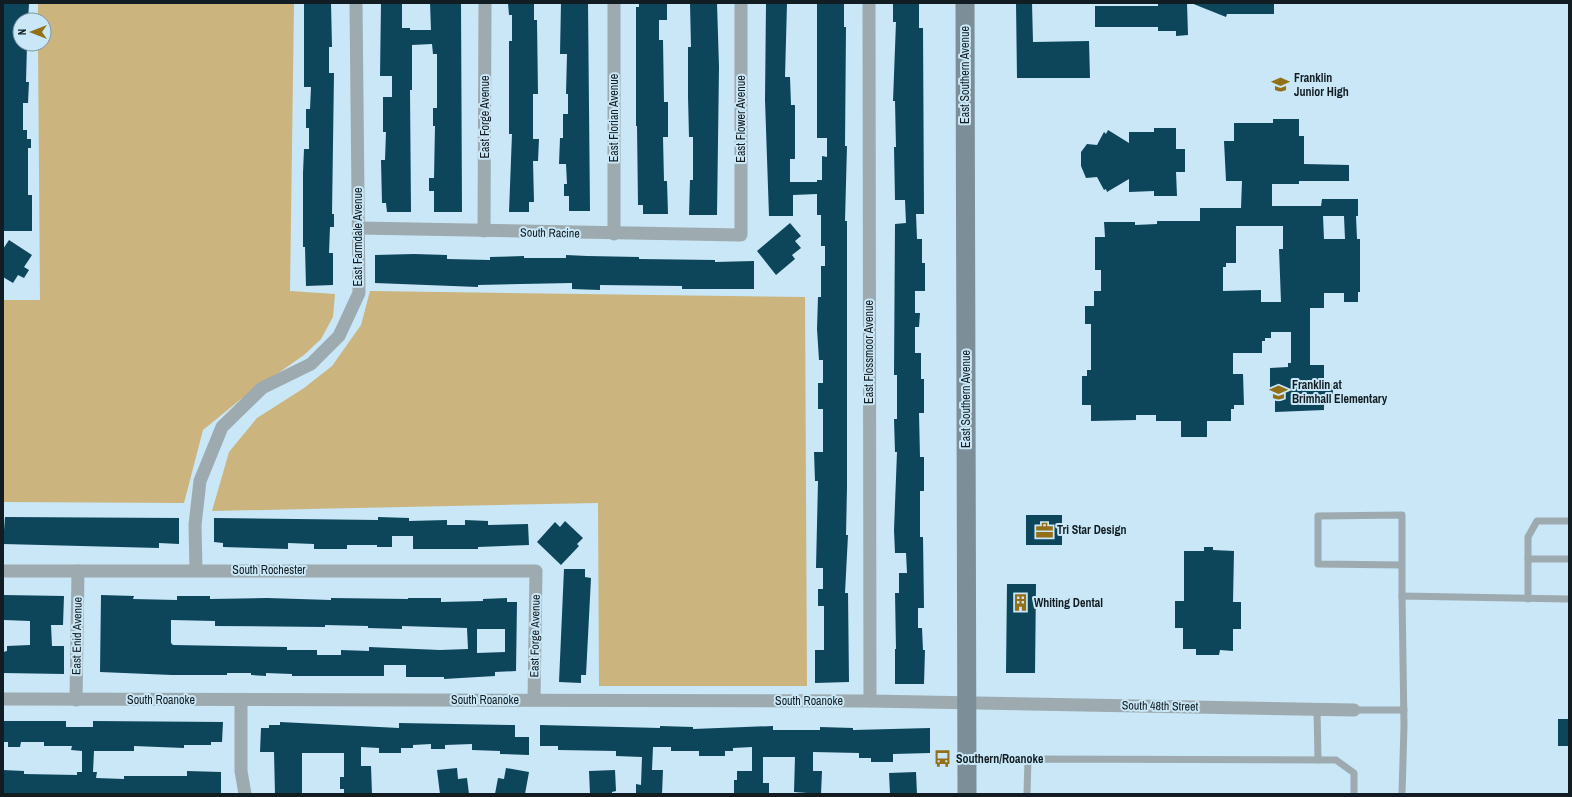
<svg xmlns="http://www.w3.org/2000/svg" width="1572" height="797" font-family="'Archivo Narrow',sans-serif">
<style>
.green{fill:#ccb47f}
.building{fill:#0d455b;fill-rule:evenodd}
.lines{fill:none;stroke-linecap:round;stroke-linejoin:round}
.lane{stroke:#9daab0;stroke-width:7}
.street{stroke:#9daab0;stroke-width:13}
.secondary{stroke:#7c8e98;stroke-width:19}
.labels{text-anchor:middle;stroke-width:4;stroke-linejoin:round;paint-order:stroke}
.street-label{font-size:12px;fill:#121d23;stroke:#c9e7f6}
.poi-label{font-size:12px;font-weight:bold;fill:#121d23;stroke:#c9e7f6;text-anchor:start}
</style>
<rect width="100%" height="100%" fill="#c9e7f6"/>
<!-- green -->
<g class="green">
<polygon points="38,3 294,3 290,291 335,294 333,317 321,339 304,355 241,399 203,430 184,503 3,502 3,300 40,300 38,44 44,44 44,20 38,20"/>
<polygon points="370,291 805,297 807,686 599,686 598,503 212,511 229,452 257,418 304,388 332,366 361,325"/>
</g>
<!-- building -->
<g class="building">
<polygon points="304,3 331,3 332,47 329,47 329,73 334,73 332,214 334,214 334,227 330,227 329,253 333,253 333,285 306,286 305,247 303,247 303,173 304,149 309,149 309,128 306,128 306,109 310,109 311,87 304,87"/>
<polygon points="381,3 402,3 402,28 410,28 410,30 431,30 430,3 461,3 462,212 434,212 434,191 429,191 429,178 434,178 435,126 433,126 433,108 437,108 437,54 433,54 432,44 412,45 412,90 410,90 411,212 387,212 386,203 382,203 381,160 385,160 386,132 383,132 383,97 392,97 392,76 380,76"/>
<polygon points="508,3 534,3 534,20 537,20 538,94 533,94 533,139 539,139 538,161 533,161 534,202 529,202 529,212 509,212 512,134 509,134 509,41 512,41 512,15 509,15"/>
<polygon points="561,3 588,3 590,211 569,211 569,196 564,196 564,184 567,184 566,164 559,164 560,138 563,138 563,114 568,114 568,94 566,94 567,54 560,54"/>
<polygon points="639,3 667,3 667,20 659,20 659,40 663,40 664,102 668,102 668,137 663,137 664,181 667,181 668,214 643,214 643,205 638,205 637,126 636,126 636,7 639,7"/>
<polygon points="690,3 717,3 719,67 717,215 689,215 690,180 693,180 693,137 689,137 688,97 688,47 691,47"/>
<polygon points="766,3 787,3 785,77 790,77 791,105 795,105 795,159 790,159 790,182 817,182 817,180 822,180 822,156 827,157 827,138 817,138 817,3 844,3 844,27 846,27 845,146 847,146 845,221 847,221 847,487 846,535 848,535 845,593 848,593 849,682 815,683 815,650 824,650 824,606 818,606 818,589 823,589 823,568 816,568 818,481 815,481 814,452 823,452 823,409 818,409 818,383 823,383 823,360 819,360 817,329 818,297 821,297 821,266 825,266 825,246 821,246 821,215 817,215 817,194 793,195 793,216 769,216 765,100"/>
<polygon points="893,3 919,3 919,28 923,28 924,214 916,214 917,239 922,239 922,263 925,263 925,291 915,291 915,313 920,313 919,327 915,327 915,353 921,353 921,379 924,379 924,413 919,413 920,457 924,457 924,491 920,491 920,537 923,537 924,608 918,608 918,628 922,628 923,650 925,650 924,684 895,684 895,649 896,649 895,593 899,593 899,573 907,573 906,553 895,553 894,530 897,452 895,452 894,419 897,419 897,375 894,375 895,224 906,223 905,200 895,200 894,147 896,147 895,101 893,101 896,22 893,22"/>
<polygon points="1016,3 1032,3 1033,42 1089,41 1090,78 1017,78"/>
<polygon points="1158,3 1187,3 1188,35 1176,36 1176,31 1158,31 1158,27 1095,27 1095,6 1158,6"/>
<polygon points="1191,3 1274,3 1274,14 1227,14 1226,17"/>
<polygon points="3,4 29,4 28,20 20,20 20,44 27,44 26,82 29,82 28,103 23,103 23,130 27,130 27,139 31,139 31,148 28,148 28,195 32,195 32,231 4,231"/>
<path d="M1273,119H1299V136H1304V164L1349,165V181H1299V184H1272V206H1321L1322,199H1358V216H1356L1357,239H1360V292H1358V302H1344V293H1324V308H1310V365H1324V380H1326V384H1333V394L1326,395V399H1324V410L1275,412V390H1270V368L1288,367V363H1291V332H1271V338H1265V341H1262V353H1233V374H1243L1244,405H1234V409H1231V421H1207V437H1181V421H1156V415H1136V420L1091,421V405H1082V376H1087V370H1091V324H1085V306H1094V291H1101V270H1095V237H1105L1104,222H1135V225L1157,224V221H1200V208H1241L1242,181H1226L1224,141H1234V123H1273ZM1323,216H1344L1345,239H1324ZM1236,226H1283V249H1279L1281,302H1261V290L1223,291V267H1226V263H1236Z"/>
<polygon points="1154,128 1176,128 1176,149 1185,149 1185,172 1176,172 1177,196 1154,196 1154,191 1129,192 1129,179 1107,192 1106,189 1104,190 1097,177 1086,178 1081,166 1081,152 1087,144 1097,145 1104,132 1106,134 1108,130 1129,143 1129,132 1154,132"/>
<polygon points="790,223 801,236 795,241 801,248 792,255 795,259 776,275 757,251"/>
<polygon points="9,240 32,255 24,267 29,270 24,278 18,275 13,283 3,277 3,249"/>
<polygon points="414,254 447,255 447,259 490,260 490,257 524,256 524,258 566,258 566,255 587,256 639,257 639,259 715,260 715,262 754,261 754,289 682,289 682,286 600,285 600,290 572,289 572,283 478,285 478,287 375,283 375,255"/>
<rect x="1026" y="515" width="36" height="30"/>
<polygon points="5,517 179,518 179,544 159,543 159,548 3,544"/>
<polygon points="378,517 409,518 409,521 447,520 447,525 465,525 465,520 488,521 488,525 528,524 529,545 478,547 478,549 413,549 413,536 392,536 392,547 377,547 377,545 347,545 347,549 314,549 314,544 288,543 288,549 223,547 223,543 214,542 214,518 378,520"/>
<polygon points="565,521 583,538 577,544 579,546 561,565 537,542 555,522 560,527"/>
<polygon points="1204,547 1213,547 1213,550 1234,551 1233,602 1241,602 1241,629 1233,629 1233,651 1220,650 1219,655 1196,655 1196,649 1183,649 1183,628 1175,628 1175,601 1184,601 1184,551 1204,551"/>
<polygon points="564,569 585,569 585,577 591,578 586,675 581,675 581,683 559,682"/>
<polygon points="1007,584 1036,584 1035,673 1006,673"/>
<polygon points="3,595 64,596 63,625 51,625 52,646 64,646 64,674 3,673 3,652 7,651 7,646 30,645 30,621 4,620"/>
<path d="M101,595L134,596L133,599L177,600V596H210V599L267,598L331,600V598L408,599V598H441V602L483,601V599L507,598V602H517L516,671L495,672V676L444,679V677H406V665H384V676H292V674L266,673V676L251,675V673H227V675H172L100,672ZM171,620L215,621V626L325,627V625L368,626V628L402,629V626L467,628L468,649L440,650L369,647V651L341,650V655H317V650H287V647L173,645L171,643ZM477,629H505V652L477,653Z"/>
<rect x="1558" y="719" width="11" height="27"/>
<polygon points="3,721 66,721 66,727 93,727 93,721 223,722 222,742 211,742 211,745 184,745 184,748 134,746 134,751 94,751 93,772 97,772 96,778 124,779 124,776 187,776 187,771 221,772 221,794 3,794 3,770 24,771 24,774 77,775 77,772 82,772 82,751 71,750 72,746 44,746 44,742 21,742 20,747 8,747 8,742 3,742"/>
<polygon points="280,722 399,728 399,723 515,725 515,737 529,737 529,755 500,754 500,751 472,750 472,744 445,745 445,749 431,749 431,744 413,745 413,748 401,748 401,753 379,753 379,748 361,747 361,766 371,766 372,794 344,794 344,789 340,789 340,777 344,777 344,753 302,753 302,794 275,794 274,752 260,752 261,728 269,728 269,725 280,725"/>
<polygon points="540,725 660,728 660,726 693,727 693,729 773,726 773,730 820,730 820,727 853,728 853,730 930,728 930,753 893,754 893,762 871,762 871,758 859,758 859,753 813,752 813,771 822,771 821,794 794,792 795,757 763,757 763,783 769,783 769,794 734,794 734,780 737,780 737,771 752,771 752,747 733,748 733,751 725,751 725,756 699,756 699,751 671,751 671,747 653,747 652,770 663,770 662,794 636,794 636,784 641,785 642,757 616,756 616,751 558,750 558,746 540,746"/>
<polygon points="457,768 458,779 467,778 469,794 440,794 437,770"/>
<polygon points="506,768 529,772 525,794 495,794 498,778 504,779"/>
<polygon points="615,770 616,791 612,792 612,794 590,794 589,771"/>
<polygon points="916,772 917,794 890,794 889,773"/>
</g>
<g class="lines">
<!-- lane -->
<g class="lane">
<polyline points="1528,559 1569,559"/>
<polyline points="1402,565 1318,564 1318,516 1402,515 1402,596"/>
<polyline points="1528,599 1528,537 1537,521 1569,521"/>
<polyline points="1317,709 1318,760"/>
<polyline points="1354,710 1404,710"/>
<polyline points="1027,794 1028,759 1336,760 1354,773 1354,794"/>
<polyline points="1402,794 1404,726 1402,596 1569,599"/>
</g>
<!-- street -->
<g class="street">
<polyline points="614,3 614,234"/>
<polyline points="869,3 870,701"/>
<polyline points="359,228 741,235 741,3"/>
<polyline points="484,231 485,3"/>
<polyline points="196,570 195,525 200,481 222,427 262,388 311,364 339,336 359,293 356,3"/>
<polyline points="3,571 536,571 534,700"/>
<polyline points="3,699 870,701 1354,710"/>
<polyline points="76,700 78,571"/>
<polyline points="241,700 241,771 245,794"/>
</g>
<!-- secondary -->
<polyline class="secondary" points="965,3 967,794"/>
</g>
<!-- icons -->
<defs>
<symbol id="school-bare" viewBox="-9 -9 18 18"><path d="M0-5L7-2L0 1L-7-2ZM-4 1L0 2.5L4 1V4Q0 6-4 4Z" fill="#937018" stroke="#c9e7f6" stroke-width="2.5" paint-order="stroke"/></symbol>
<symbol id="office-bare" viewBox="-9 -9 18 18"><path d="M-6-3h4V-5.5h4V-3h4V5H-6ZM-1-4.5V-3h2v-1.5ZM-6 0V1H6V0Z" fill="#937018" stroke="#c9e7f6" stroke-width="2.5" paint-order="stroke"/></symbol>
<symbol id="building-bare" viewBox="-9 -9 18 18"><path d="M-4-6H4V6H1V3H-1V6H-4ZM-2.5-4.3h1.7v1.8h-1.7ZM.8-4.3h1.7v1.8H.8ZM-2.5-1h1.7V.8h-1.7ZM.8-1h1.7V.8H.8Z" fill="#937018" stroke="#c9e7f6" stroke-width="2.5" paint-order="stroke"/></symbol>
<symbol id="bus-bare" viewBox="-9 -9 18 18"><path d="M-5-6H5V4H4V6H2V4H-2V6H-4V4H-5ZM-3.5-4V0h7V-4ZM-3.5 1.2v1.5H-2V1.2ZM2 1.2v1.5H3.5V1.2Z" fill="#937018" stroke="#c9e7f6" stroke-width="2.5" paint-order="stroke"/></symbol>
</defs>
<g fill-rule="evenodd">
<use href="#school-bare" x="1268" y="72" width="25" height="25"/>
<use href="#school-bare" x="1266" y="380" width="25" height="25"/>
<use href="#office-bare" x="1032" y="518" width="25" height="25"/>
<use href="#building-bare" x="1008" y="590" width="25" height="25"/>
<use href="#bus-bare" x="930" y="746" width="25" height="25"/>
</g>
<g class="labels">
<!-- street labels -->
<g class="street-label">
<text transform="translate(965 75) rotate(-90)" y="4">East Southern Avenue</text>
<text transform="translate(485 117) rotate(-90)" y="4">East Forge Avenue</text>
<text transform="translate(614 118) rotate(-90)" y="4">East Florian Avenue</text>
<text transform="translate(741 119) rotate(-90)" y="4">East Flower Avenue</text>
<text transform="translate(550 233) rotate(1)" y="4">South Racine</text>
<text transform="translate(358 237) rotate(-90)" y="4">East Farmdale Avenue</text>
<text transform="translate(869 352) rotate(-90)" y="4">East Flossmoor Avenue</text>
<text transform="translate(966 399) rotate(-90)" y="4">East Southern Avenue</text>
<text x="269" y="574">South Rochester</text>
<text transform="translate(77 636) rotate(-89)" y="4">East Enid Avenue</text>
<text transform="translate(535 636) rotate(-89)" y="4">East Forge Avenue</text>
<text x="161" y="704">South Roanoke</text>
<text x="485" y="704">South Roanoke</text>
<text x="809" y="705">South Roanoke</text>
<text transform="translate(1160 706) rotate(1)" y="4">South 48th Street</text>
</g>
<!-- poi labels -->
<g class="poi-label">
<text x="1294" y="82">Franklin<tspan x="1294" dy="14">Junior High</tspan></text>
<text x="1292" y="389">Franklin at<tspan x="1292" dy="14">Brimhall Elementary</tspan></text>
<text x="1057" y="534">Tri Star Design</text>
<text x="1034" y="607">Whiting Dental</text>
<text x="956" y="763">Southern/Roanoke</text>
</g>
</g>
<!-- border -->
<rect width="1572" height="797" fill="none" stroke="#121d23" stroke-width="8"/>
<!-- north arrow -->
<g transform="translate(32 32) rotate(270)"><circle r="19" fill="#c9e7f6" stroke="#8096a2"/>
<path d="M0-3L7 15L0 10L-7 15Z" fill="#937018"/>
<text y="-6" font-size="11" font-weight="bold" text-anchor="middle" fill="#121d23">N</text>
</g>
</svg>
